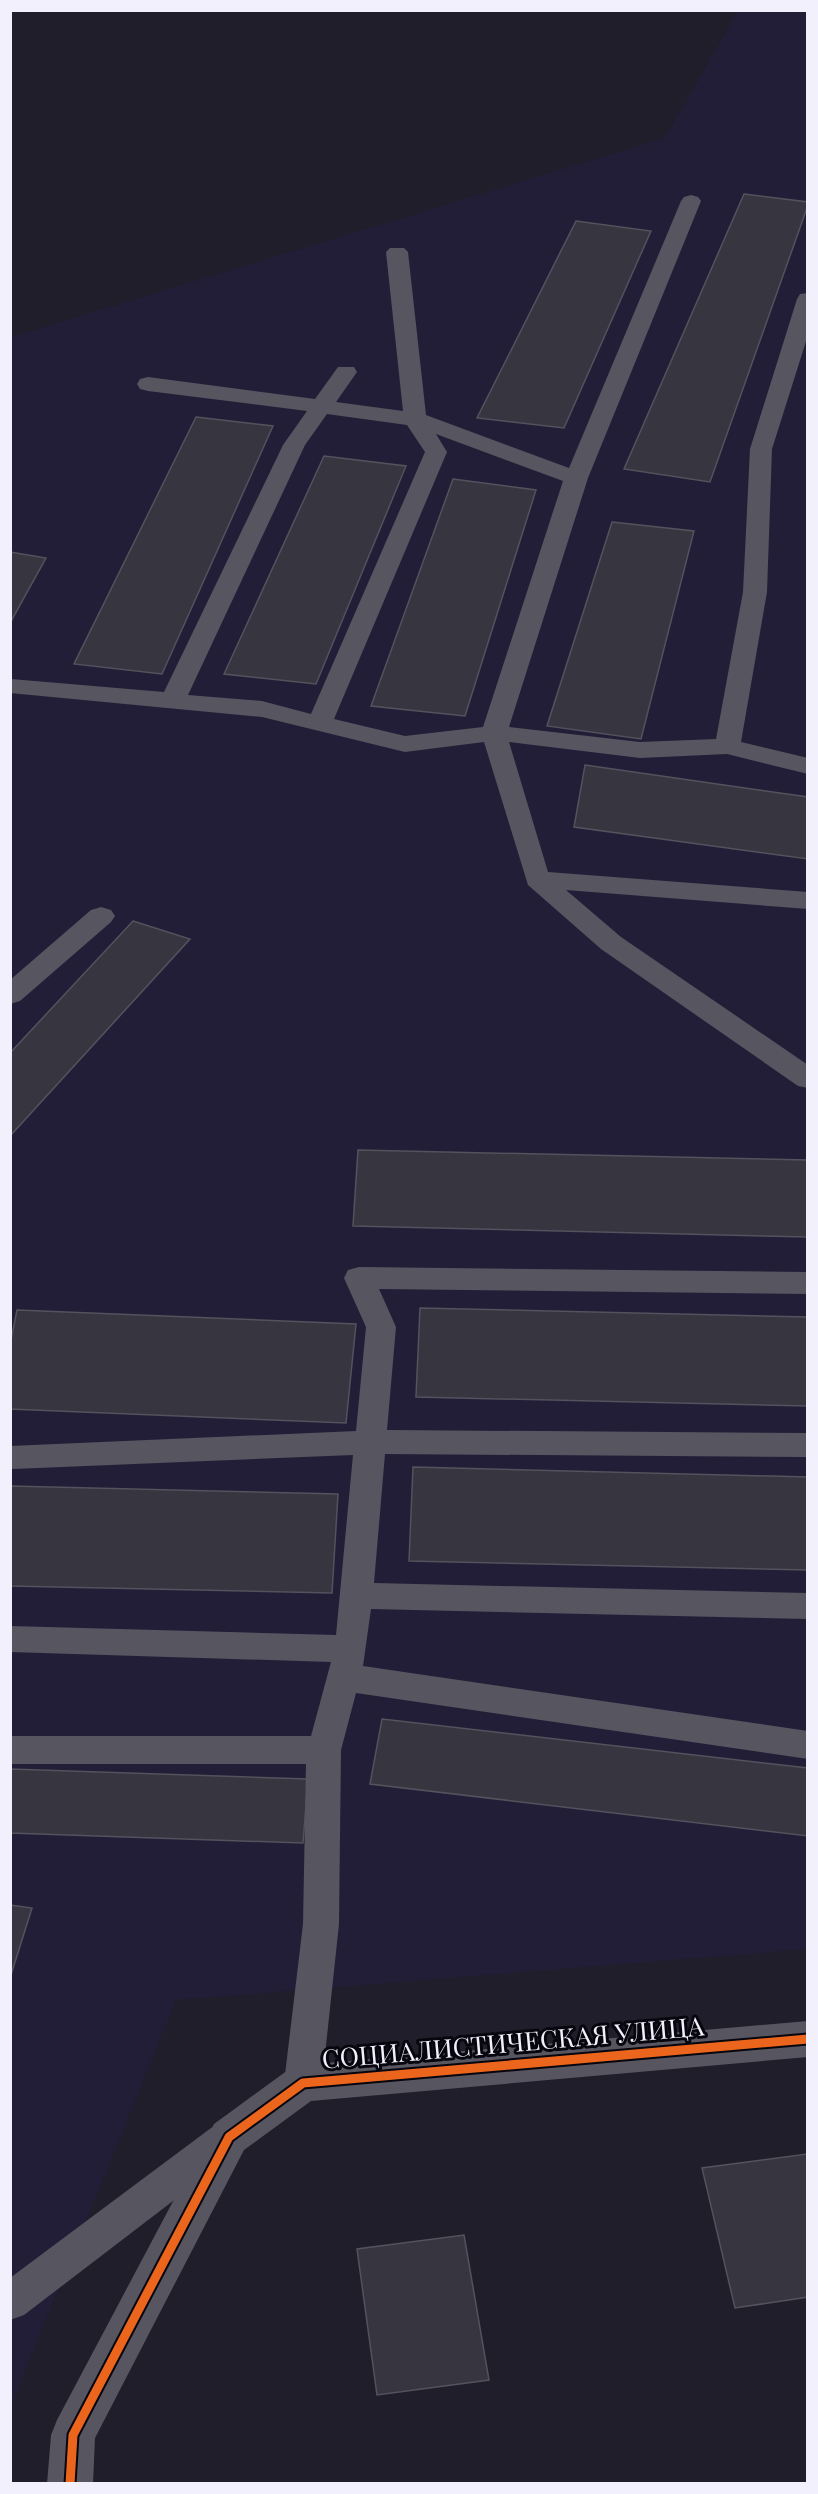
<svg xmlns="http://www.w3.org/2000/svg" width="818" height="2494" font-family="'Playfair Display',serif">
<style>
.built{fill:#231e38}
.building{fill:#37353f;stroke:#54525d;stroke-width:1.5}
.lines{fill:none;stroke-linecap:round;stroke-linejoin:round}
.service{fill:#575560;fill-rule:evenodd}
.minor{fill:#575560;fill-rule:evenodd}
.cycleway-casing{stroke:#07060f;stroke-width:13}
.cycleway{stroke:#eb651d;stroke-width:9}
.labels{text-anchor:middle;stroke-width:6;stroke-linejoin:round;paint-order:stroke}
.near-street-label{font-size:26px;fill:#f1f0fc;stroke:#07060f}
</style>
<rect width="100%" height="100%" fill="#201e2a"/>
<!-- built -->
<polygon class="built" points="738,11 807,11 807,1949 176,2000 11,2405 11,337 665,138"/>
<!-- building -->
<g class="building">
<polygon points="744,194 808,202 808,205 710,482 624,469"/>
<polygon points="576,221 651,231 564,428 477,418"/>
<polygon points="196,417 273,426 162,674 74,664"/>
<polygon points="324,456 406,466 316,684 224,674"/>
<polygon points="453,479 536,490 465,716 371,706"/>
<polygon points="612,522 694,531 641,739 547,726"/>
<polygon points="10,552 46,558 10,623"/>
<polygon points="585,765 808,797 808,859 574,827"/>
<polygon points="133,921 190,939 10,1136 10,1053"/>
<polygon points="358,1150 808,1160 808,1237 353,1226"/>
<polygon points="420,1308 808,1317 808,1406 416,1397"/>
<polygon points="17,1310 356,1324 346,1423 10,1409 10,1345"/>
<polygon points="413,1467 808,1477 808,1570 409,1561"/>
<polygon points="10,1486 338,1494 332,1593 10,1586"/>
<polygon points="382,1719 808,1768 808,1836 370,1784"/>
<polygon points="10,1769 308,1779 303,1843 10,1833"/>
<polygon points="10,1905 32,1908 10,1978"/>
<polygon points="807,2154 808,2297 735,2308 702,2168"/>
<polygon points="464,2235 489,2380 377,2395 357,2249"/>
</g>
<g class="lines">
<!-- service -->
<g class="service">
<path d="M691,195L698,197L701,201L588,478L509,727L640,742L716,739L743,592L750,449L797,299L800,294L808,293V335L772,449L767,592L741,742L808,758V774L727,754L640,758L509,742L548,872L808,892V909L566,890L621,937L808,1065V1088L798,1086L601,949L528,885L484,742L405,752L262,717L10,693L11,679L164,692L283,445L307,411L148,391L140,389L137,384L140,379L148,377L315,399L338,367H354L357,372L336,402L403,411L386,252L390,248H404L408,252L426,415L569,468L681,201L684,197ZM327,414L407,425L425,452L311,714L262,701L188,695L305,445ZM436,434L563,481L483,727L405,736L334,719L447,452Z"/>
<polygon points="101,907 111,910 115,916 111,922 20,1001 10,1004 10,980 91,910"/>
<polygon points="359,1267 808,1272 808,1294 379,1289 396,1327 387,1430 808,1433 808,1457 385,1454 374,1583 808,1593 808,1619 371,1609 363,1666 808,1731 808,1759 356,1693 341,1750 339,1924 322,2083 316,2095 303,2100 290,2095 284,2083 303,1924 306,1764 10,1764 10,1736 311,1736 331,1662 10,1652 10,1626 336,1635 353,1455 13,1469 10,1468 10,1446 356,1431 366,1327 344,1278 348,1270"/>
<polygon points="224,2123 237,2128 243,2140 237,2152 24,2315 10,2320 10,2278 211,2128"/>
</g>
<!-- minor -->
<polygon class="minor" points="808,2021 808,2057 311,2101 244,2150 95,2438 93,2484 47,2484 51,2435 57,2420 214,2124 288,2070 303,2065"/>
<defs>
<polyline id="cycleway" points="70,2484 73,2435 229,2137 303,2083 808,2039"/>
</defs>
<!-- cycleway casing -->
<use href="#cycleway" class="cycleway-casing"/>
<!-- cycleway -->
<use href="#cycleway" class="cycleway"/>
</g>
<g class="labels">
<!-- near-street labels -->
<g class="near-street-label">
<text transform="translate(513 2043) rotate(-5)" y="9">СОЦИАЛИСТИЧЕСКАЯ УЛИЦА</text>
</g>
</g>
<!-- border -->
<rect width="818" height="2494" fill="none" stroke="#f1f0fc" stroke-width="24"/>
</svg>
